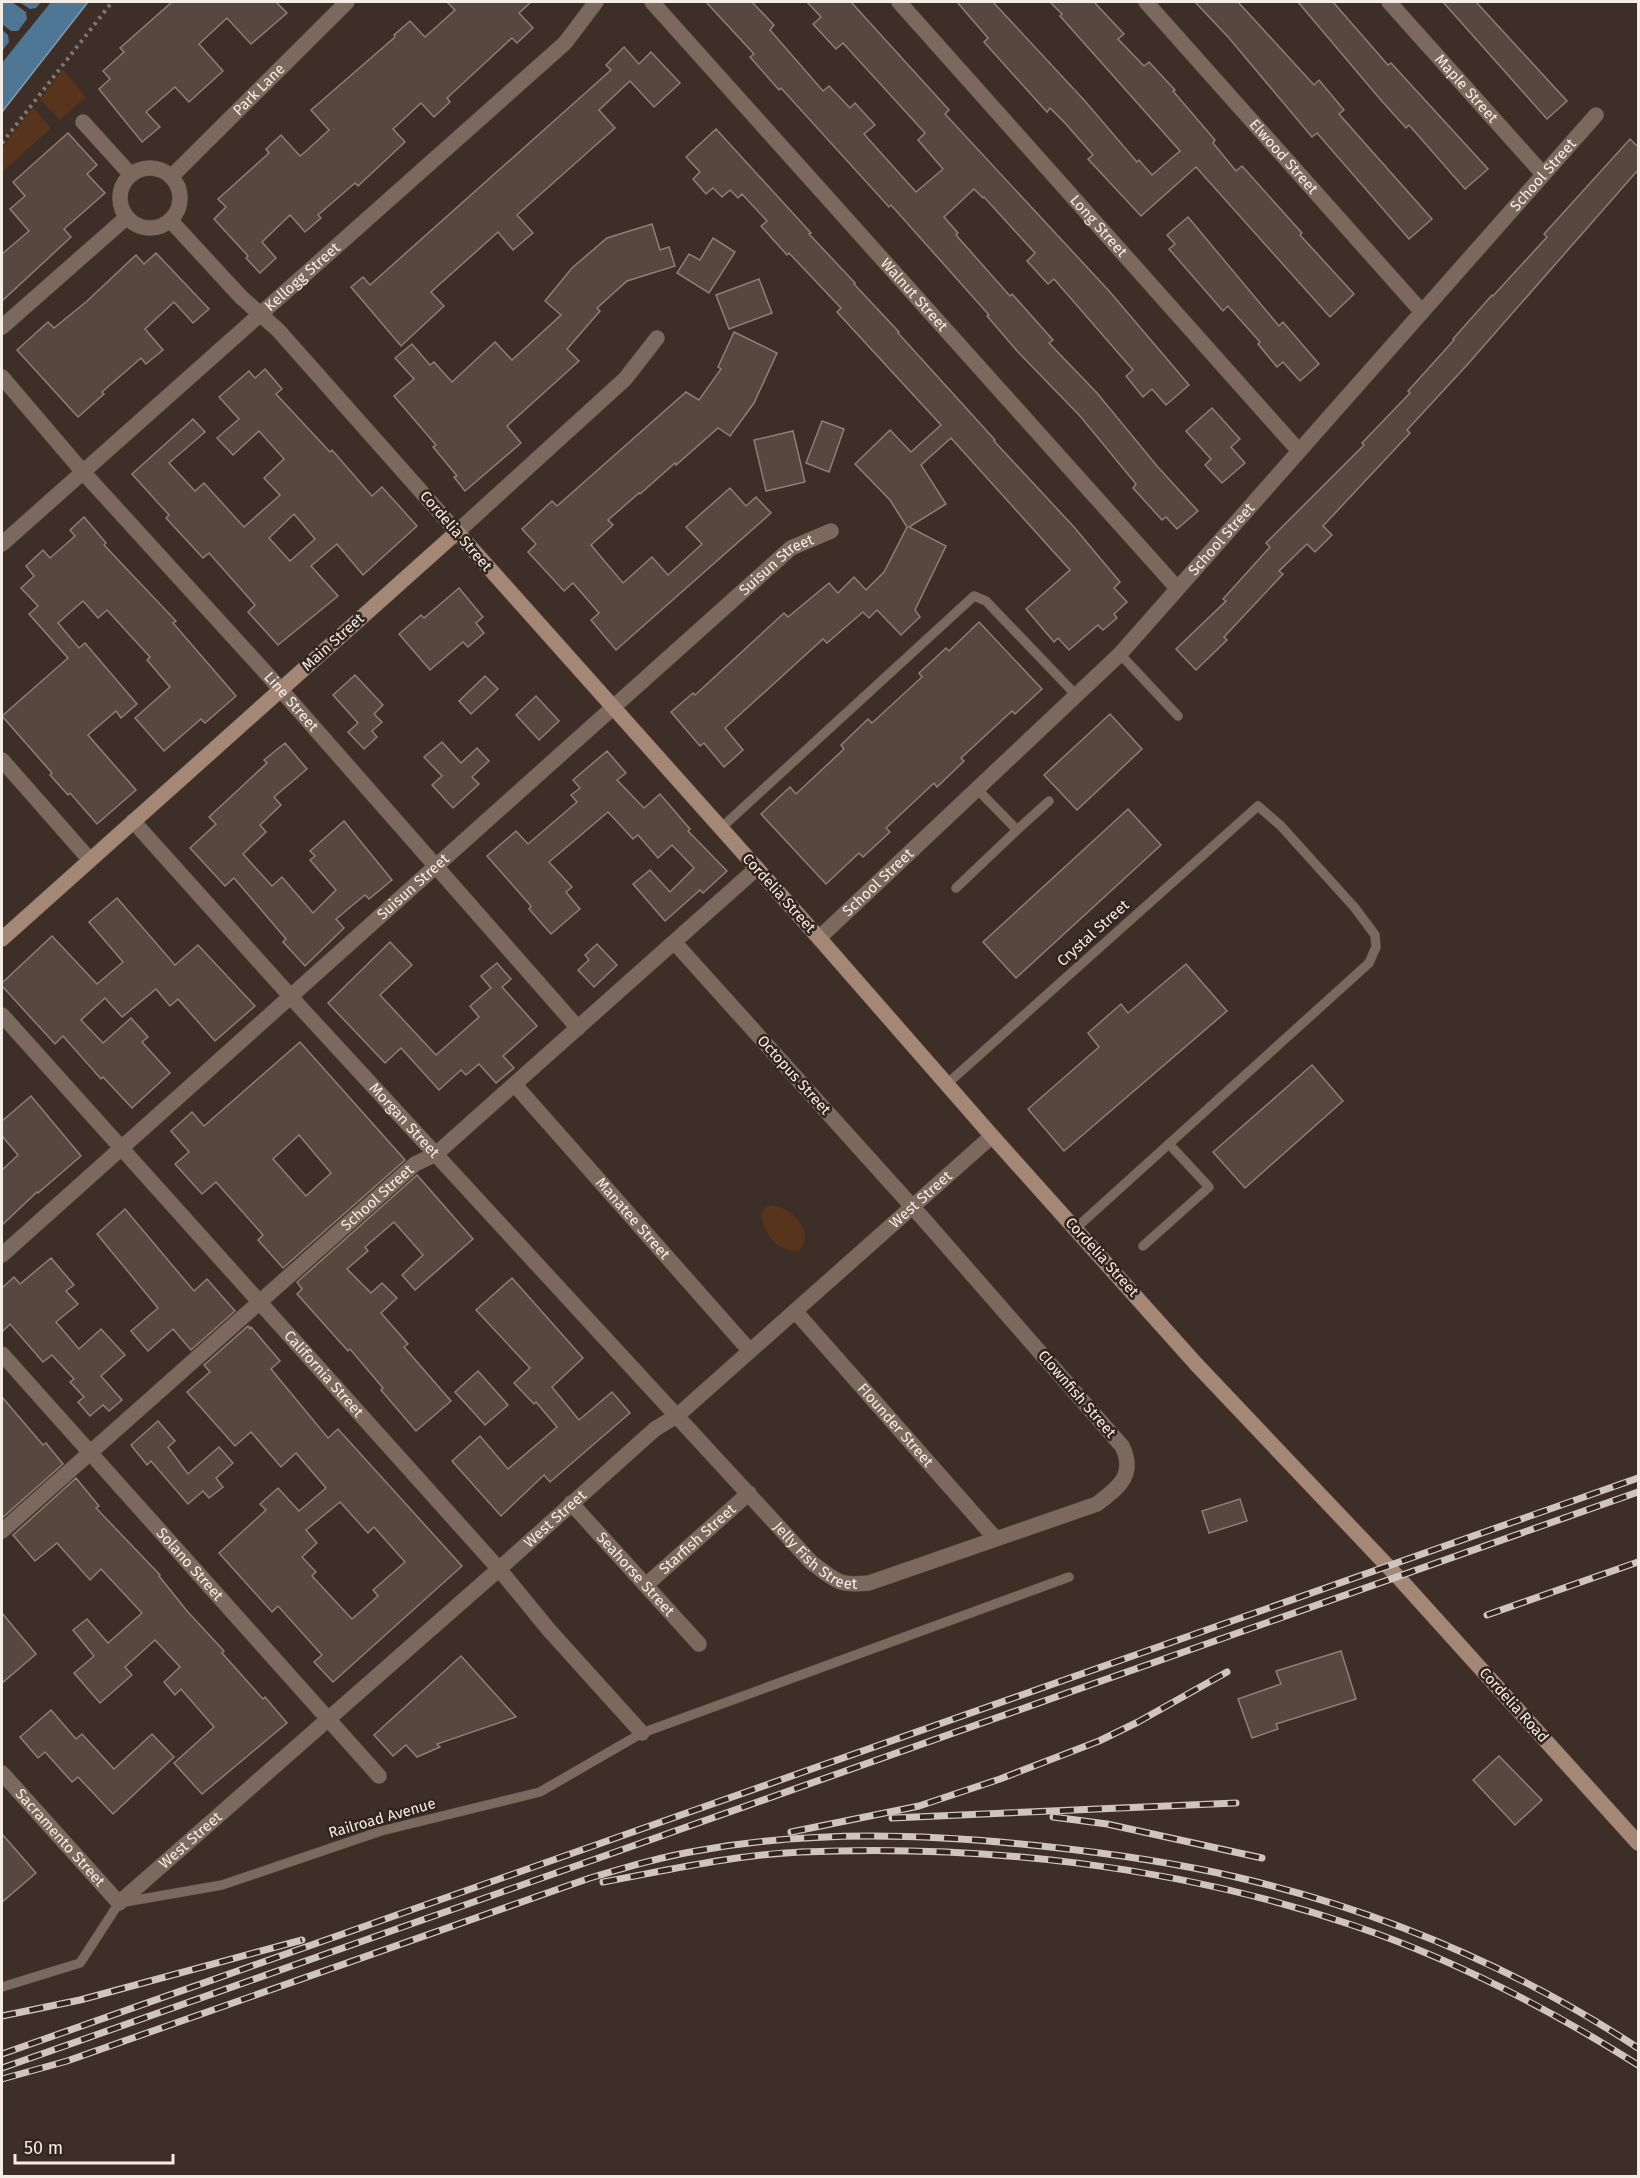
<svg xmlns="http://www.w3.org/2000/svg" width="1640" height="2178" font-family="'Fira Sans',sans-serif">
<style>
.green{fill:#59341d}
.water{fill:#4f7795;stroke:#819aad;stroke-width:1.5}
.pier{fill:#3d2f27}
.building{fill:#56473f;stroke:#8f7e75;stroke-width:1.5;fill-rule:evenodd}
.lines{fill:none;stroke-linecap:round;stroke-linejoin:round}
.service-casing{stroke:#5a4d46;stroke-width:10}
.minor-casing{stroke:#5a4d46;stroke-width:16}
.tertiary-casing{stroke:#5a4d46;stroke-width:16}
.secondary-casing{stroke:#5a4d46;stroke-width:16}
.path{stroke:#82766f;stroke-width:4;stroke-dasharray:3 4.5;stroke-linecap:butt}
.service{stroke:#7c695e;stroke-width:9}
.minor{stroke:#7c695e;stroke-width:15}
.tertiary{stroke:#7c695e;stroke-width:15}
.secondary{stroke:#a58776;stroke-width:15}
.rail-casing{stroke:#cfc5be;stroke-width:7}
.rail{stroke:#32251d;stroke-width:4.5;stroke-dasharray:14;stroke-linecap:butt}
.labels{text-anchor:middle;stroke-width:5;stroke-linejoin:round;paint-order:stroke}
.street-label{font-size:15px;fill:#f5ece6;stroke:#32251d}
</style>
<rect width="100%" height="100%" fill="#3d2f27"/>
<!-- green -->
<g class="green">
<polygon points="63,70 86,97 60,120 40,99"/>
<polygon points="33,108 51,128 2,172 2,148"/>
<path d="M772,1205C792,1208 816,1232 799,1251C777,1252 764,1234 761,1214L765,1208Z"/>
</g>
<!-- water -->
<polygon class="water" points="2,2 88,2 2,112"/>
<!-- pier -->
<polygon class="pier" points="12,2 19,2 30,9 36,8 41,2 51,2 2,63 2,51 9,42 8,35 2,30 2,24 11,31 18,31 27,19 26,12"/>
<!-- building -->
<g class="building">
<polygon points="172,2 276,2 287,13 251,44 227,18 199,44 223,71 189,102 175,87 146,112 160,127 142,142 99,89 110,79 103,71 124,52 120,48"/>
<polygon points="447,2 531,2 519,13 533,28 517,43 512,38 447,98 450,102 434,117 421,103 393,129 405,142 358,186 355,183 318,215 321,218 305,232 290,215 262,242 276,258 260,273 246,258 248,256 214,219 226,207 218,199 269,153 266,149 281,135 300,156 305,152 329,130 311,110 395,37 394,35 410,21 425,37 455,10"/>
<polygon points="706,2 752,2 774,25 770,30 823,91 829,86 850,108 855,103 875,125 864,134 916,192 943,169 918,140 925,133 843,43 836,49 813,24 821,17 807,2 851,2 949,110 945,114 1110,292 1189,385 1166,405 1152,389 1143,397 1126,376 1133,370 1054,279 1048,284 1027,261 1035,253 984,197 983,198 974,189 944,217 958,233 956,235 1010,296 1012,294 1053,340 1049,343 1097,393 1157,466 1198,511 1177,529 1166,517 1162,520 1133,488 1136,484 1080,416 1018,352 987,316 989,315 891,205 889,207 781,88 779,90 750,57 754,54"/>
<polygon points="957,2 993,2 1084,100 1137,162 1139,160 1152,175 1180,151 1060,16 1062,14 1050,2 1094,2 1124,34 1118,39 1144,66 1149,62 1175,90 1173,91 1215,140 1213,143 1236,171 1242,166 1302,233 1300,235 1354,294 1330,317 1196,167 1141,216 1088,159 1093,155 1065,123 1050,108 1047,112 984,42 988,38"/>
<polygon points="1195,2 1238,2 1314,85 1319,80 1344,110 1339,114 1432,219 1409,239 1317,133 1312,137 1229,38"/>
<polygon points="1298,2 1333,2 1388,65 1391,63 1488,169 1465,189 1409,125 1406,128 1380,99"/>
<polygon points="1443,2 1476,2 1567,101 1547,119"/>
<polygon points="624,47 639,64 651,52 680,83 654,107 630,81 599,110 615,128 517,215 533,233 513,250 498,232 431,292 444,306 401,346 351,287 363,277 370,285 611,70 606,65"/>
<polygon points="716,129 811,233 809,234 855,283 854,284 899,332 898,333 995,440 994,441 1074,527 1120,582 1114,588 1127,602 1114,614 1117,618 1103,630 1098,625 1069,650 1058,638 1054,642 1026,609 1070,570 951,438 921,465 946,504 909,527 946,546 915,610 920,617 901,635 877,610 869,618 863,612 827,643 823,639 725,728 743,750 724,767 704,743 700,746 671,712 693,693 695,695 784,613 788,617 829,583 838,593 854,577 866,590 884,572 907,527 890,500 855,464 890,430 911,452 941,425 837,312 841,308 789,253 787,255 761,226 767,221 742,194 738,198 730,190 722,197 713,188 706,194 693,179 700,172 686,157"/>
<polygon points="68,133 97,165 87,174 105,193 64,229 71,237 2,301 2,254 29,231 10,209 25,196 13,182"/>
<polygon points="1630,139 1638,147 1638,170 1467,365 1407,430 1410,433 1323,526 1332,535 1315,552 1307,544 1279,571 1283,574 1224,637 1227,640 1196,670 1176,649 1226,601 1223,599 1270,547 1266,543 1364,445 1362,443 1410,393 1408,391 1454,340 1453,339 1492,295 1493,296 1547,237 1544,234"/>
<polygon points="1188,217 1279,326 1283,322 1319,364 1300,381 1283,362 1277,367 1258,344 1260,342 1228,306 1223,311 1169,249 1175,244 1167,235"/>
<polygon points="652,224 660,250 669,247 675,266 627,281 597,308 600,311 567,349 579,361 507,426 521,443 465,491 454,477 457,476 433,447 436,445 394,396 414,379 395,358 412,344 430,365 434,362 452,382 495,342 512,360 561,315 545,301 572,268 607,238"/>
<polygon points="713,238 735,252 709,293 677,273 689,254 700,260"/>
<polygon points="156,253 209,309 193,323 174,302 145,329 163,350 146,364 141,358 102,392 104,394 78,417 17,350 48,322 54,328 86,302 136,255 144,264"/>
<polygon points="759,279 772,313 729,329 716,295"/>
<polygon points="734,332 777,353 754,403 730,436 718,428 676,465 675,463 640,494 639,493 608,520 613,525 591,545 623,583 652,557 668,575 702,544 686,527 730,488 746,506 756,497 771,513 616,650 591,620 599,613 573,583 564,591 528,552 536,544 522,529 552,501 557,506 686,392 699,400 721,369 718,367"/>
<path d="M265,369L282,389L276,394L330,452L332,450L372,496L382,487L417,526L363,575L337,544L311,566L338,596L278,645L248,612L255,605L209,553L203,558L166,518L169,515L132,474L193,419L205,432L169,463L195,491L204,483L244,527L280,495L264,478L284,459L259,431L233,455L217,438L239,419L219,397L249,371L255,378ZM294,514L315,539L290,561L269,538Z"/>
<polygon points="1212,408 1240,439 1231,447 1245,463 1222,483 1205,465 1211,459 1186,431"/>
<polygon points="822,421 844,429 829,472 806,463"/>
<polygon points="793,431 805,482 766,491 754,440"/>
<polygon points="84,517 106,543 104,545 176,621 173,623 236,696 205,723 201,719 164,751 135,718 170,687 147,660 150,657 107,610 98,618 83,601 58,623 79,648 85,643 137,704 121,718 116,711 88,735 136,790 97,824 70,793 68,795 50,775 52,773 2,716 68,658 29,614 38,606 21,588 34,576 26,566 43,550 50,558 75,536 70,530"/>
<polygon points="459,588 483,617 476,623 484,633 468,647 463,642 430,670 399,634 421,615 424,618"/>
<polygon points="979,622 1042,689 1015,714 1012,711 961,758 964,761 937,787 934,783 886,828 890,832 863,857 859,853 826,884 761,814 790,787 796,794 844,749 841,745 868,719 872,723 922,677 919,673 946,648 949,651"/>
<polygon points="355,675 383,705 374,714 382,722 372,731 377,737 364,749 348,732 358,723 333,695"/>
<polygon points="485,676 498,689 471,714 459,701"/>
<polygon points="536,696 559,721 539,740 516,715"/>
<polygon points="1110,714 1142,749 1077,810 1044,775"/>
<polygon points="442,742 461,763 477,748 489,761 472,777 479,784 453,808 432,785 442,776 424,757"/>
<polygon points="285,743 307,769 274,797 281,805 260,825 266,832 243,854 272,886 282,877 313,913 336,890 310,860 315,856 310,851 344,821 392,880 369,899 365,895 336,919 344,928 305,966 283,942 286,939 234,878 225,886 190,848 216,824 209,817 267,763 264,760"/>
<polygon points="607,751 626,773 617,780 644,808 660,794 690,829 688,831 727,871 703,893 700,890 665,921 633,884 650,870 670,892 694,868 672,845 658,858 638,835 633,839 608,812 549,862 572,887 566,892 580,909 551,934 529,909 531,906 487,856 516,831 528,844 577,802 571,795 580,788 573,780"/>
<polygon points="1128,809 1161,845 1016,978 983,942"/>
<polygon points="117,898 175,965 198,945 255,1006 215,1041 178,999 170,1006 156,989 122,1017 105,998 81,1020 103,1043 131,1018 148,1037 142,1042 170,1073 132,1108 103,1077 101,1079 63,1036 55,1044 2,986 2,983 52,936 97,984 123,962 89,922"/>
<polygon points="390,942 412,965 380,995 436,1055 479,1017 470,1006 491,988 481,976 497,963 511,979 502,987 537,1026 503,1056 514,1068 496,1083 479,1064 466,1075 461,1070 439,1090 401,1048 385,1063 328,1003"/>
<polygon points="597,944 617,965 594,987 578,970 589,960 585,955"/>
<polygon points="1186,964 1227,1011 1064,1151 1028,1109 1099,1047 1088,1033 1121,1004 1128,1013"/>
<path d="M300,1042L405,1160L283,1268L258,1240L263,1235L216,1182L202,1194L175,1164L189,1152L171,1131L192,1112L204,1126ZM299,1135L331,1173L306,1196L273,1159Z"/>
<polygon points="1312,1065 1343,1101 1245,1188 1213,1152"/>
<polygon points="31,1096 81,1156 38,1193 37,1192 2,1225 2,1170 18,1155 2,1136 2,1121"/>
<polygon points="417,1175 473,1239 415,1290 402,1275 423,1255 394,1222 365,1247 368,1251 347,1269 371,1293 382,1283 397,1298 381,1313 408,1344 404,1347 451,1401 416,1431 381,1390 383,1388 350,1349 348,1351 297,1294 302,1289 297,1282"/>
<polygon points="125,1209 194,1291 207,1279 235,1311 191,1350 173,1329 148,1351 131,1331 158,1308 97,1234"/>
<polygon points="51,1258 74,1285 66,1291 78,1304 56,1322 79,1349 101,1329 125,1355 101,1376 122,1400 109,1411 103,1405 90,1416 78,1402 84,1397 70,1382 74,1379 52,1355 43,1362 10,1324 2,1332 2,1288 14,1277 20,1284"/>
<polygon points="512,1278 583,1358 552,1387 579,1420 612,1392 630,1413 550,1482 544,1475 501,1516 452,1461 480,1436 508,1469 557,1427 536,1402 534,1404 514,1383 530,1368 476,1310"/>
<path d="M248,1326L250,1329L251,1327L280,1361L271,1369L328,1438L338,1429L462,1566L333,1682L314,1662L322,1655L278,1606L272,1612L219,1553L266,1510L260,1504L278,1488L299,1511L326,1488L296,1453L281,1467L251,1432L235,1446L187,1392L210,1372L204,1365ZM340,1502L368,1533L374,1527L405,1562L373,1590L378,1596L352,1619L312,1576L316,1572L302,1557L317,1543L306,1530Z"/>
<polygon points="478,1371 508,1405 485,1425 455,1392"/>
<polygon points="2,1397 43,1445 46,1443 63,1464 2,1518"/>
<polygon points="158,1421 175,1441 168,1447 188,1474 219,1447 233,1463 216,1478 223,1487 209,1498 203,1491 188,1504 151,1461 147,1465 131,1445"/>
<polygon points="76,1478 99,1506 96,1508 160,1575 159,1576 187,1611 224,1651 222,1653 263,1699 265,1697 287,1723 202,1794 174,1763 214,1727 181,1689 175,1695 164,1682 180,1667 155,1640 125,1667 132,1675 100,1703 74,1673 94,1656 73,1630 87,1619 108,1643 142,1613 101,1569 90,1580 57,1543 35,1561 13,1535"/>
<polygon points="1240,1499 1247,1521 1209,1533 1202,1511"/>
<polygon points="2,1613 36,1654 2,1683"/>
<polygon points="1341,1651 1356,1699 1276,1724 1278,1729 1252,1738 1238,1699 1281,1684 1276,1671"/>
<polygon points="461,1656 516,1717 437,1744 440,1747 417,1757 406,1745 393,1756 374,1735"/>
<polygon points="51,1710 76,1739 82,1734 114,1769 152,1734 174,1757 113,1814 78,1777 72,1782 45,1752 38,1758 20,1737"/>
<polygon points="1499,1756 1542,1800 1515,1825 1473,1780"/>
<polygon points="2,1834 36,1873 2,1902"/>
</g>
<g class="lines">
<defs>
<g id="service">
<polyline points="1120,654 1178,716"/>
<polyline points="977,789 1017,830 1049,801"/>
<polyline points="721,828 974,596 986,601 1076,695"/>
<polyline points="956,888 1017,830"/>
<polyline points="948,1083 1258,806 1281,826 1355,908 1375,935 1376,947 1369,963 1076,1228"/>
<polyline points="1143,1246 1209,1187 1169,1144"/>
<polyline points="2,1987 80,1963 119,1903 222,1885 381,1831 540,1792 642,1733 1069,1577"/>
</g>
<g id="minor">
<path id="s1" d="M652,2L1177,588"/>
<path id="s2" d="M899,2L1299,451"/>
<path id="s3" d="M1146,2L1422,312"/>
<path id="s4" d="M1389,2L1543,174"/>
<polyline points="83,122 131,175"/>
<circle cx="150" cy="198" r="30"/>
<path id="s5" d="M171,177L347,2"/>
<polyline points="170,220 241,297 278,330 457,532 625,379 657,338"/>
<polyline points="2,327 127,217"/>
<path id="s6" d="M2,377L83,472L267,674L578,1028"/>
<path id="s7" d="M2,544L565,43L596,2"/>
<polyline points="2,760 90,860"/>
<path id="s8" d="M133,821L301,1008L812,1563C837,1581 837,1586 869,1583L1097,1504C1119,1487 1136,1475 1122,1446L927,1223L675,943"/>
<path id="s9" d="M2,1015L499,1569L549,1630L642,1733"/>
<path id="s10" d="M515,1085L750,1351"/>
<path id="s11" d="M2,1255L791,548L831,531"/>
<path id="s12" d="M795,1311L995,1538"/>
<path id="s13" d="M2,1354L379,1776"/>
<path id="s14" d="M571,1503L699,1644"/>
<path id="s15" d="M2,1531L415,1164L436,1154L757,868"/>
<path id="s16" d="M646,1585L749,1493"/>
<path id="s17" d="M2,1773L119,1903L499,1569L655,1429L678,1415L992,1136"/>
</g>
<g id="tertiary">
<path id="s18" d="M819,938L1120,654L1596,115"/>
</g>
<polyline id="secondary" points="2,939 457,532 819,938 992,1136 1196,1364 1398,1577 1638,1843"/>
</defs>
<!-- service casing -->
<use href="#service" class="service-casing"/>
<!-- minor casing -->
<use href="#minor" class="minor-casing"/>
<!-- tertiary casing -->
<use href="#tertiary" class="tertiary-casing"/>
<!-- secondary casing -->
<use href="#secondary" class="secondary-casing"/>
<!-- path -->
<polyline class="path" points="2,143 112,2"/>
<!-- service -->
<use href="#service" class="service"/>
<!-- minor -->
<use href="#minor" class="minor"/>
<!-- tertiary -->
<use href="#tertiary" class="tertiary"/>
<!-- secondary -->
<use href="#secondary" class="secondary"/>
<defs>
<g id="rail">
<polyline points="1487,1615 1638,1562"/>
<polyline points="1053,1817 1107,1824 1262,1858"/>
<polyline points="892,1818 1236,1803"/>
<polyline points="791,1832 919,1806 1000,1779 1099,1741 1138,1722 1227,1672"/>
<path d="M603,1882C669,1870 734,1855 801,1852C985,1844 1177,1866 1352,1925C1453,1959 1548,2008 1638,2065"/>
<polyline points="2,2016 80,2000 302,1940"/>
<polyline points="2,2054 1638,1478"/>
<polyline points="2,2068 1638,1492"/>
<path d="M2,2079L67,2061L590,1878C627,1867 664,1856 702,1850C814,1830 929,1834 1041,1846C1107,1853 1172,1862 1236,1877C1379,1910 1516,1968 1638,2048"/>
</g>
</defs>
<!-- rail casing -->
<use href="#rail" class="rail-casing"/>
<!-- rail -->
<use href="#rail" class="rail"/>
</g>
<g class="labels">
<!-- street labels -->
<g class="street-label">
<text dy="5" stroke="none"><textPath href="#s4" startOffset="116">Maple Street</textPath></text>
<text dy="5" stroke="none"><textPath href="#s5" startOffset="124">Park Lane</textPath></text>
<text dy="5" stroke="none"><textPath href="#s3" startOffset="207">Elwood Street</textPath></text>
<text dy="5" stroke="none"><textPath href="#s18" startOffset="1053">School Street</textPath></text>
<text dy="5" stroke="none"><textPath href="#s2" startOffset="300">Long Street</textPath></text>
<text dy="5" stroke="none"><textPath href="#s7" startOffset="402">Kellogg Street</textPath></text>
<text dy="5" stroke="none"><textPath href="#s1" startOffset="393">Walnut Street</textPath></text>
<text transform="translate(456 531) rotate(49)" y="5">Cordelia Street</text>
<text dy="5" stroke="none"><textPath href="#s18" startOffset="567">School Street</textPath></text>
<text dy="5" stroke="none"><textPath href="#s11" startOffset="1038">Suisun Street</textPath></text>
<text transform="translate(333 642) rotate(-42)" y="5">Main Street</text>
<text dy="5" stroke="none"><textPath href="#s6" startOffset="435">Line Street</textPath></text>
<text dy="5" stroke="none"><textPath href="#s18" startOffset="81">School Street</textPath></text>
<text dy="5" stroke="none"><textPath href="#s11" startOffset="552">Suisun Street</textPath></text>
<text transform="translate(779 893) rotate(48)" y="5">Cordelia Street</text>
<text transform="translate(1093 933) rotate(-42)" y="5">Crystal Street</text>
<text transform="translate(794 1075) rotate(48)" y="5">Octopus Street</text>
<text dy="5" stroke="none"><textPath href="#s8" startOffset="404">Morgan Street</textPath></text>
<text dy="5" stroke="none"><textPath href="#s15" startOffset="502">School Street</textPath></text>
<text dy="5" stroke="none"><textPath href="#s17" startOffset="1242">West Street</textPath></text>
<text dy="5" stroke="none"><textPath href="#s10" startOffset="178">Manatee Street</textPath></text>
<text transform="translate(1102 1257) rotate(48)" y="5">Cordelia Street</text>
<text dy="5" stroke="none"><textPath href="#s9" startOffset="482">California Street</textPath></text>
<text transform="translate(1077 1394) rotate(49)" y="5">Clownfish Street</text>
<text dy="5" stroke="none"><textPath href="#s12" startOffset="152">Flounder Street</textPath></text>
<text dy="5" stroke="none"><textPath href="#s17" startOffset="756">West Street</textPath></text>
<text dy="5" stroke="none"><textPath href="#s16" startOffset="69">Starfish Street</textPath></text>
<text dy="5" stroke="none"><textPath href="#s8" startOffset="1005">Jelly Fish Street</textPath></text>
<text dy="5" stroke="none"><textPath href="#s13" startOffset="282">Solano Street</textPath></text>
<text dy="5" stroke="none"><textPath href="#s14" startOffset="96">Seahorse Street</textPath></text>
<text transform="translate(1514 1705) rotate(48)" y="5">Cordelia Road</text>
<text transform="translate(382 1818) rotate(-16)" y="5">Railroad Avenue</text>
<text dy="5" stroke="none"><textPath href="#s17" startOffset="87">Sacramento Street</textPath></text>
<text dy="5" stroke="none"><textPath href="#s17" startOffset="270">West Street</textPath></text>
</g>
</g>
<!-- border -->
<rect width="1640" height="2178" fill="none" stroke="#f5ece6" stroke-width="6"/>
<!-- scale -->
<path d="M15 2154v9h158v-9" fill="none" stroke="#f5ece6" stroke-width="3"/>
<text x="24" y="2154" font-size="18" fill="#f5ece6" stroke="#32251d" stroke-width="4.5" paint-order="stroke">50 m</text>
</svg>
